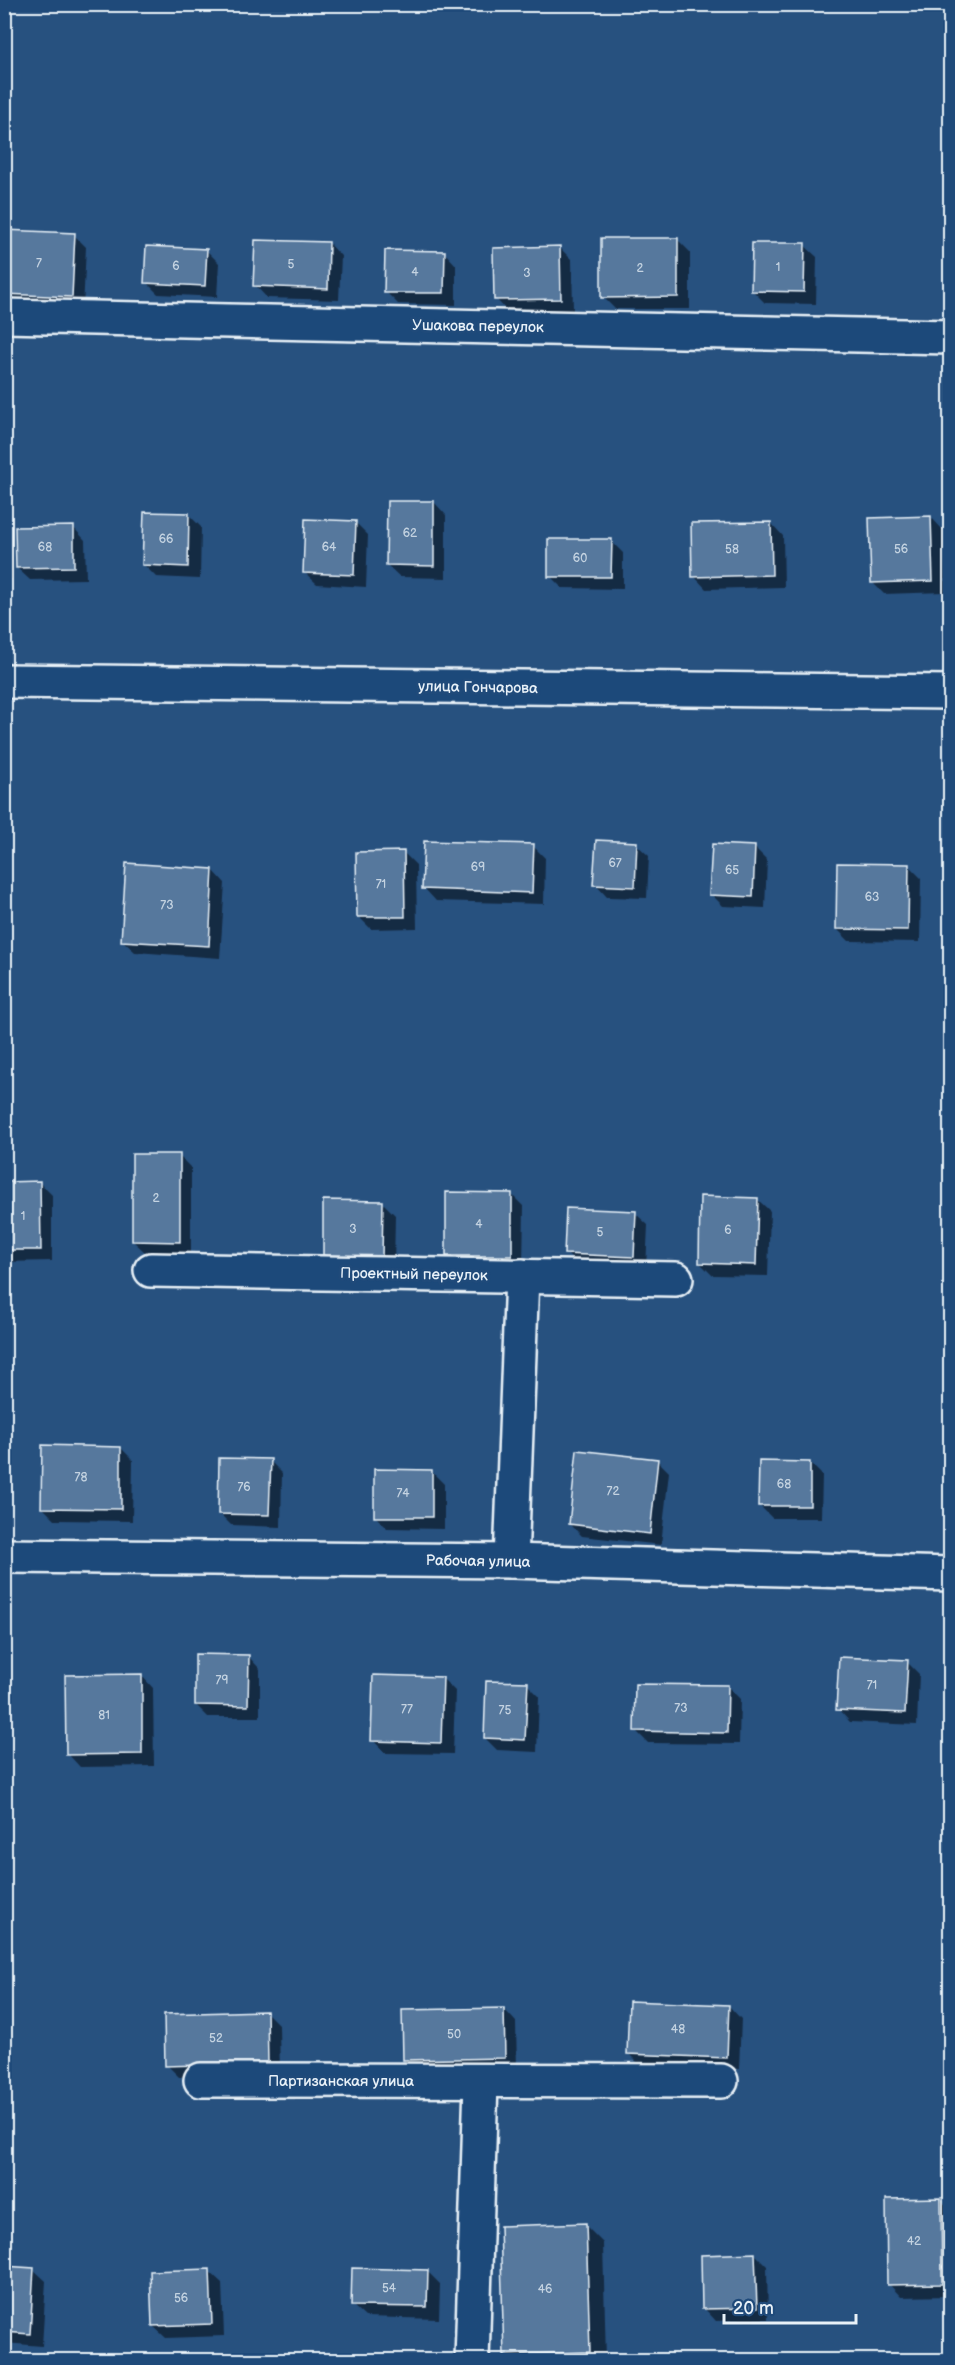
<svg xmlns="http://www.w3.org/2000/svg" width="955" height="2365" font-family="'Balsamiq Sans',sans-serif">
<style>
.shadow{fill:#0007}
.building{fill:#57789d;stroke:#e8f1f8;stroke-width:1.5}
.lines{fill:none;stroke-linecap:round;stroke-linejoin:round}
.minor-casing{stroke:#e8f1f8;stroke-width:38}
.minor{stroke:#1f4a7a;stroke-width:33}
.labels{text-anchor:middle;stroke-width:6;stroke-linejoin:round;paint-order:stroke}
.number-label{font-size:12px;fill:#c4d3e1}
.street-label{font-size:15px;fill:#e8f1f8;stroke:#1f4a7a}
</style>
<rect width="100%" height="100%" fill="#27517f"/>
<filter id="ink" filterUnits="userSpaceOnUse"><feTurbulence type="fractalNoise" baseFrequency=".0167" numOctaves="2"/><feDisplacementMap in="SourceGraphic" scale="12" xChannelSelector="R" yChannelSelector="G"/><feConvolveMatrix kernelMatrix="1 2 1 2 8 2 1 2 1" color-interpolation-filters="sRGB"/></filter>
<g filter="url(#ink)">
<!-- shadow -->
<g class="shadow">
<polygon points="4,231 74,235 86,247 83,309 12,305 4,298"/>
<polygon points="678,240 690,252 690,309 615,309 603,297"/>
<polygon points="329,243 341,256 339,300 267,298 255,285"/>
<polygon points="804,245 817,257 816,304 765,303 753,291"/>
<polygon points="560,248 572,260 573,310 508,312 496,299"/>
<polygon points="206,250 219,263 217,297 158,294 146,282"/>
<polygon points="444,252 456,265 456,305 398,304 386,292"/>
<polygon points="434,502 446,515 446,578 400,577 387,565"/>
<polygon points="189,515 201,527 200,579 156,577 144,565"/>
<polygon points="931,517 943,530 945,592 884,594 872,582"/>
<polygon points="4,522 11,528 12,579 4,579"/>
<polygon points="356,523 368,535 366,587 317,584 304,572"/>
<polygon points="771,523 783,536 784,587 706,589 694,576"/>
<polygon points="73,527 85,540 86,579 30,580 17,568"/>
<polygon points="611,541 623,553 623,589 562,588 550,576"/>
<polygon points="636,844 649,856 647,898 607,897 595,884"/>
<polygon points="533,846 545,858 544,904 436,901 424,888"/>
<polygon points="755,848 767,860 765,908 723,906 711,894"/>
<polygon points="403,852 416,865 417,928 371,929 359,917"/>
<polygon points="908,865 921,878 920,942 849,941 837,929"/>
<polygon points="213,870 225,883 220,958 135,952 122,940"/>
<polygon points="179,1156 191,1168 191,1253 146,1253 133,1241"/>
<polygon points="4,1183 40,1183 52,1195 52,1261 4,1262"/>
<polygon points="511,1194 524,1207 523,1268 460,1267 448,1255"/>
<polygon points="757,1199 770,1211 768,1276 712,1275 700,1263"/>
<polygon points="383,1203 395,1215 394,1270 337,1269"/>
<polygon points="635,1213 648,1225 646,1269 578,1265 566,1253"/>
<polygon points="121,1448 133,1460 132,1521 55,1520 43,1508"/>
<polygon points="657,1460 669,1472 661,1545 582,1536 570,1524"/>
<polygon points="270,1461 282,1473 281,1527 231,1525 219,1513"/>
<polygon points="810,1463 822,1475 821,1518 772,1518 760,1506"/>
<polygon points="432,1472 444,1484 444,1529 387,1528 375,1516"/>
<polygon points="248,1656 260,1669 260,1717 208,1717 196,1705"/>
<polygon points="907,1662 919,1674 917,1725 850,1722 838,1709"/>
<polygon points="141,1675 153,1688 154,1766 80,1767 68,1754"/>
<polygon points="442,1678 455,1691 453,1754 385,1753 373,1740"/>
<polygon points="527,1684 539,1696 537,1752 497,1750 485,1738"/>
<polygon points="728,1687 740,1699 739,1744 648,1743 635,1730"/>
<polygon points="729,2006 741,2019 739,2069 641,2066 628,2053"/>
<polygon points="504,2009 516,2022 517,2070 417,2072 404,2060"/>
<polygon points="266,2012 279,2025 280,2074 179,2077 167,2065"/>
<polygon points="940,2199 950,2210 950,2296 901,2297 889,2284"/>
<polygon points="585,2225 603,2243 606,2360 512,2360 506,2354"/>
<polygon points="755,2254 767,2266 768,2319 716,2321 704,2308"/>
<polygon points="4,2268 33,2269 46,2281 42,2346 4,2343"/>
<polygon points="209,2271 222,2283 224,2336 166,2338 153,2326"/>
<polygon points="428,2272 440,2284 439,2319 365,2317 352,2305"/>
</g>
<!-- building -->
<g class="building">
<polygon points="4,230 75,233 72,297 4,294"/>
<polygon points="601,238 678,238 678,297 601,298"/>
<polygon points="255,240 329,242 328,289 253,286"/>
<polygon points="752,243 805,243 804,292 751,291"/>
<polygon points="146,246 207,249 205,286 144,283"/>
<polygon points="560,246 561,299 494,300 493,248"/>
<polygon points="385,250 445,251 444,293 384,293"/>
<polygon points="387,501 434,501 434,566 386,565"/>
<polygon points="144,512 189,513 188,567 142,565"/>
<polygon points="931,516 933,581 871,583 869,518"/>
<polygon points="305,519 356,521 354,575 303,573"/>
<polygon points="771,522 772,575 692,577 691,523"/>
<polygon points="74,526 74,567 16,568 15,527"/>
<polygon points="548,539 612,539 611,577 548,577"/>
<polygon points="596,840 637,842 635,887 593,885"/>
<polygon points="424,841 534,844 532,893 422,889"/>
<polygon points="712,844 755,846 753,897 709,895"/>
<polygon points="404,851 405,917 357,917 356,852"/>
<polygon points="126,863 213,869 209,946 121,941"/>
<polygon points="837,863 909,864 908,930 836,929"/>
<polygon points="132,1154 180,1154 180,1242 132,1241"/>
<polygon points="40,1181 41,1250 4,1250 4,1182"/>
<polygon points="446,1192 512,1193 512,1256 446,1256"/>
<polygon points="700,1196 758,1198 756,1265 699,1263"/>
<polygon points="323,1200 383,1201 382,1258 323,1257"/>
<polygon points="566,1208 636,1211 634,1257 564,1254"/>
<polygon points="42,1445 121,1447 121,1509 41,1508"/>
<polygon points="577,1450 658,1459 650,1534 569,1524"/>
<polygon points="219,1458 271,1459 269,1515 218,1514"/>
<polygon points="759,1461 810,1462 810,1506 758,1506"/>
<polygon points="374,1469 432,1470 432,1517 374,1517"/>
<polygon points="195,1654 249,1655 248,1706 195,1705"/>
<polygon points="839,1657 908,1660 905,1713 836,1710"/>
<polygon points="142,1674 142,1754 66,1755 65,1675"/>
<polygon points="373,1675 443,1677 441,1743 371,1741"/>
<polygon points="486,1681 528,1682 525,1740 484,1738"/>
<polygon points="635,1684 728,1685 727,1733 634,1731"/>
<polygon points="629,2001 729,2005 727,2058 627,2054"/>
<polygon points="504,2008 505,2058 403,2060 402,2010"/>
<polygon points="267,2011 268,2063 165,2066 164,2014"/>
<polygon points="941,2198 942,2284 887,2285 886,2199"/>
<polygon points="586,2223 590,2352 504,2355 500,2226"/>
<polygon points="755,2253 757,2308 702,2309 701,2255"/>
<polygon points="4,2266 34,2268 30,2334 4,2332"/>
<polygon points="352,2268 428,2270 427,2307 351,2306"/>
<polygon points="210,2269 212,2324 152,2326 150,2271"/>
</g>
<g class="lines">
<defs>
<g id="minor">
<polyline points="4,316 950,337"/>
<polyline points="4,681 950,692"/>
<polyline points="151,1270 676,1279"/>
<polyline points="4,1556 511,1561 950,1574"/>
<polyline points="511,1561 522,1276"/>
<polyline points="201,2080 721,2081"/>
<polyline points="472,2360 481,2083"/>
</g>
</defs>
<!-- minor casing -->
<use href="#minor" class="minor-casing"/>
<!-- minor -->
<use href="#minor" class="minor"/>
</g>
</g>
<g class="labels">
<!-- number labels -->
<g class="number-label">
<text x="39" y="267">7</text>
<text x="291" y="268">5</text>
<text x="176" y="270">6</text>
<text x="778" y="271">1</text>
<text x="640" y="272">2</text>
<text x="415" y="276">4</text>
<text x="527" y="277">3</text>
<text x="410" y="537">62</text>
<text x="166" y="543">66</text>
<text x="45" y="551">68</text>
<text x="329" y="551">64</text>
<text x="732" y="553">58</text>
<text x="901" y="553">56</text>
<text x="580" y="562">60</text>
<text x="615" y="867">67</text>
<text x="478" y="871">69</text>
<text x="732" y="874">65</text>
<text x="381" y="888">71</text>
<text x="872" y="901">63</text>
<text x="167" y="909">73</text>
<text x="156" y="1202">2</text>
<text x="23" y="1220">1</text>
<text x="479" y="1228">4</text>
<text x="353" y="1233">3</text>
<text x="728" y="1234">6</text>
<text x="600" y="1236">5</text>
<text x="81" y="1481">78</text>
<text x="784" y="1488">68</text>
<text x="244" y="1491">76</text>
<text x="613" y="1495">72</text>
<text x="403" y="1497">74</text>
<text x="222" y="1684">79</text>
<text x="872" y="1689">71</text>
<text x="681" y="1712">73</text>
<text x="407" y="1713">77</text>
<text x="505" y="1714">75</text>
<text x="104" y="1719">81</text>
<text x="678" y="2033">48</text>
<text x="454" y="2038">50</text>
<text x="216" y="2042">52</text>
<text x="914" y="2245">42</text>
<text x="389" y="2292">54</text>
<text x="545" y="2293">46</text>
<text x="181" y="2302">56</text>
</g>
<!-- street labels -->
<g class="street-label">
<text transform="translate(478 326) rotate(1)" y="5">Ушакова переулок</text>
<text transform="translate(478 687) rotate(1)" y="5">улица Гончарова</text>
<text transform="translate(414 1274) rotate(1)" y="5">Проектный переулок</text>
<text transform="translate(478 1561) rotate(1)" y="5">Рабочая улица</text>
<text x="341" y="2086">Партизанская улица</text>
</g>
</g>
<!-- margin -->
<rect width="955" height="2365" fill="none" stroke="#1f4a7a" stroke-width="24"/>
<rect x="12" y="12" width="931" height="2341" fill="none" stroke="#e8f1f8" stroke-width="2" filter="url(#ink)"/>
<!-- scale -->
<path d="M724 2314v9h132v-9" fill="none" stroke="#e8f1f8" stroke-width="3"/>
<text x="733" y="2314" font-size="18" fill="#e8f1f8" stroke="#1f4a7a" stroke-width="4.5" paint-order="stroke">20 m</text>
</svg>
